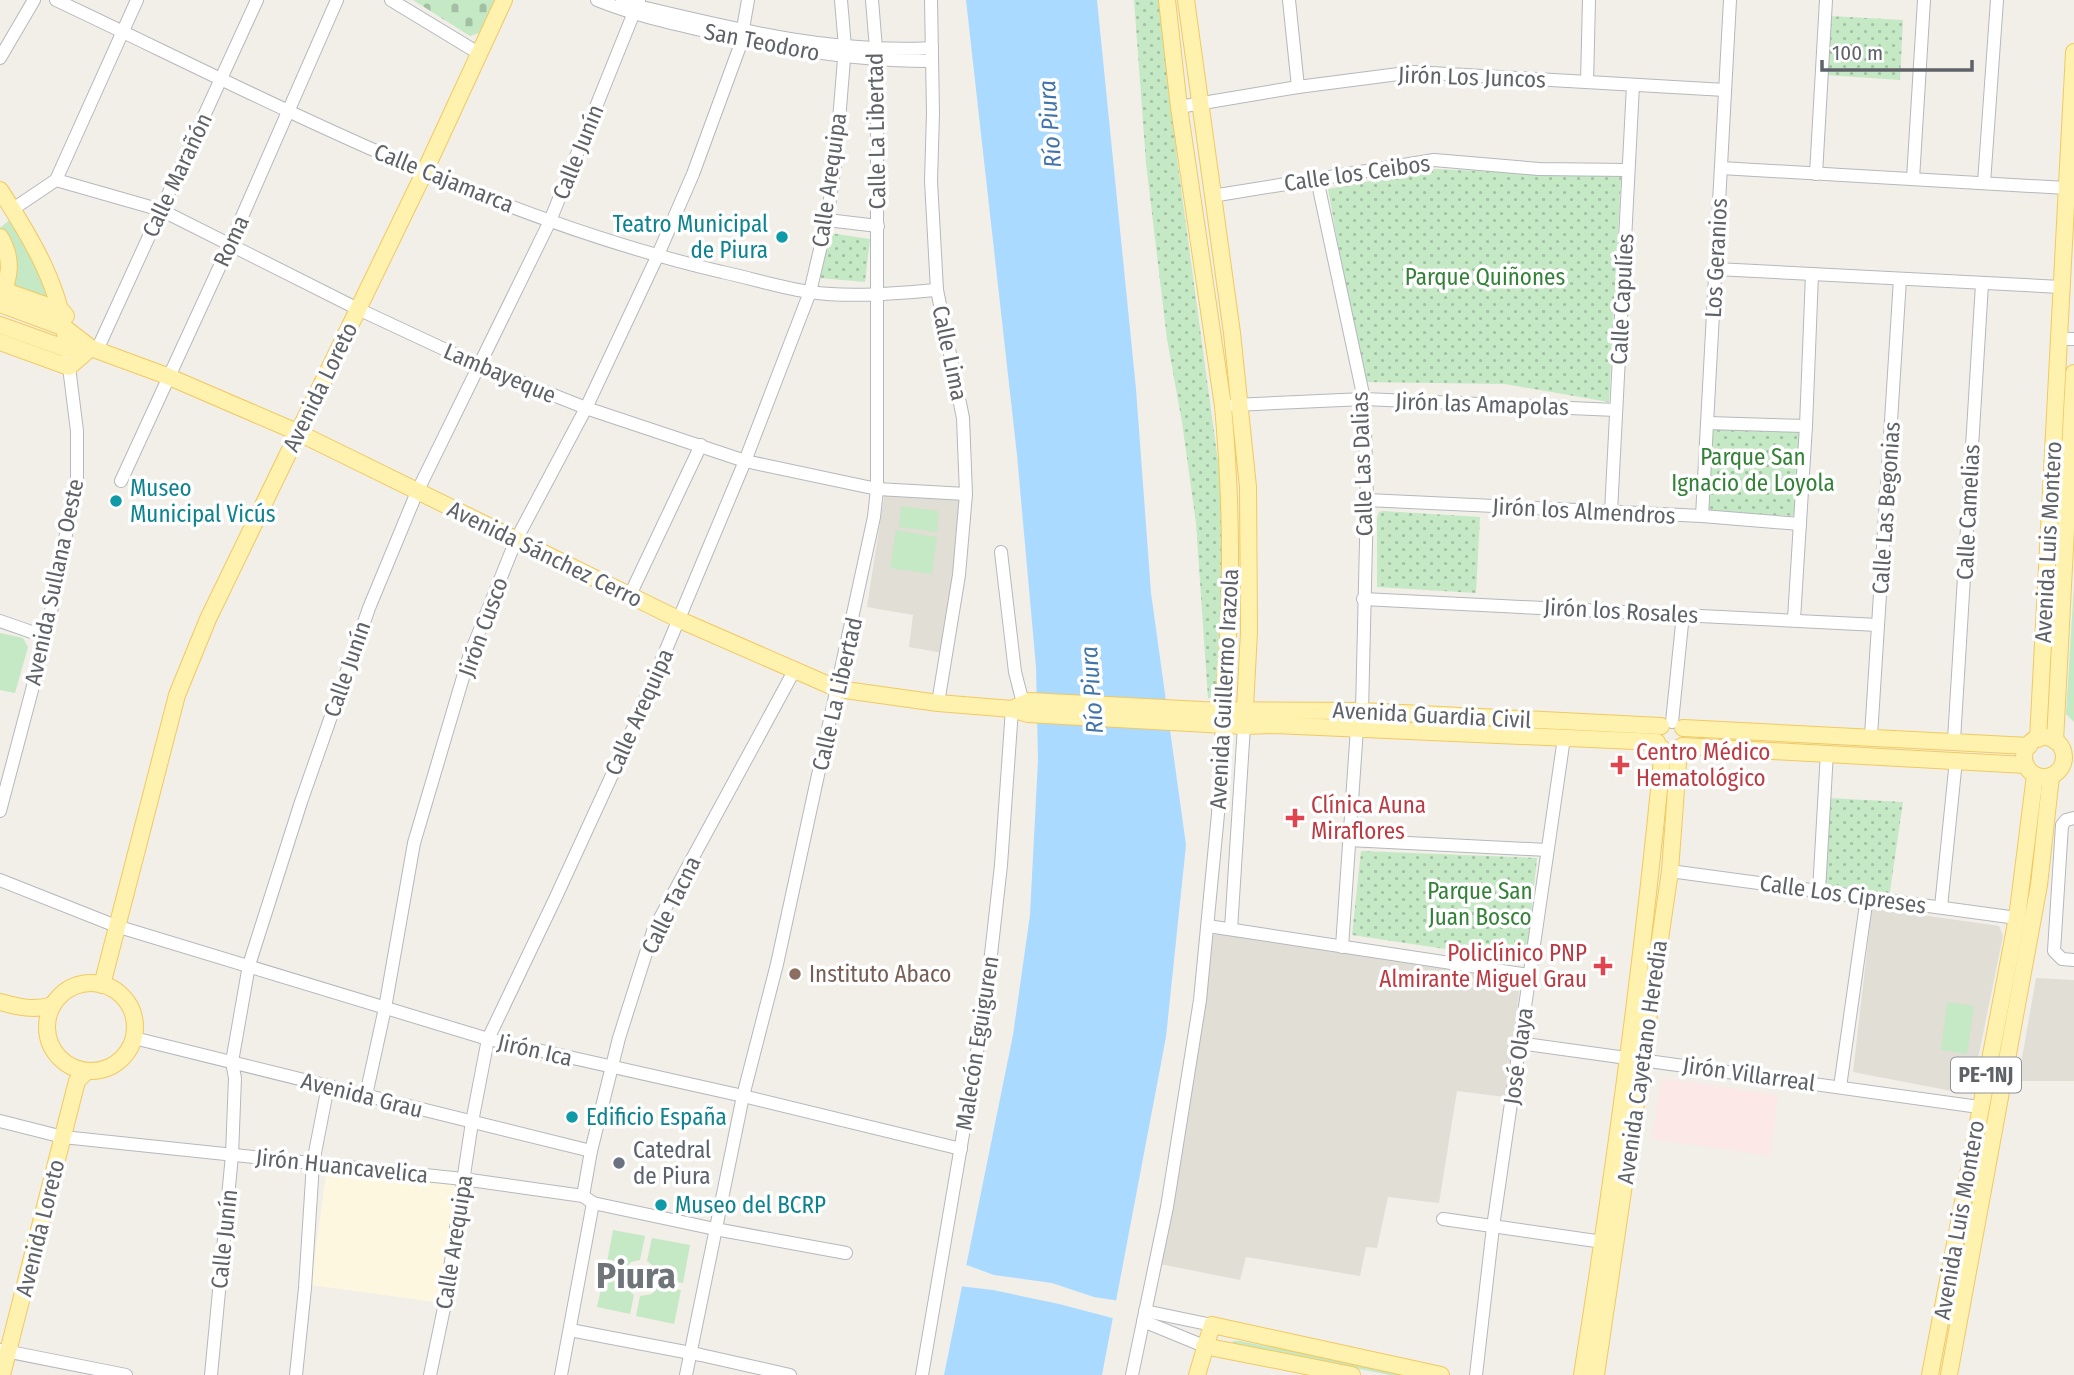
<svg xmlns="http://www.w3.org/2000/svg" width="2074" height="1375" font-family="'Fira Sans Condensed',sans-serif">
<style>
.commercial{fill:#fef7e0}
.education{fill:#e1ded6}
.medical{fill:#fce8e6}
.green{fill:#c5e8c5}
.cemetery{fill:url(#cemetery-stones)}
.park{fill:url(#park-dots)}
.water{fill:#aadaff}
.pier{fill:#f1efe8}
.lines{fill:none;stroke-linecap:round;stroke-linejoin:round}
.minor-casing{stroke:#b5b8bc;stroke-width:14}
.major-casing{stroke:#f2c960;stroke-width:18}
.minor{stroke:#fff;stroke-width:12}
.major{stroke:#fff2af;stroke-width:16}
.culture-dot{fill:#0f9aa8;stroke:#fff;stroke-width:2.5}
.health-dot{fill:#e0444e;stroke:#fff;stroke-width:2.5}
.education-dot{fill:#8d6e63;stroke:#fff;stroke-width:2.5}
.worship-dot{fill:#6b7280;stroke:#fff;stroke-width:2.5}
.labels{text-anchor:middle;stroke-width:7;stroke-linejoin:round;paint-order:stroke}
.shield{fill:#fff;stroke:#8f9295;stroke-width:2}
.shield-label{font-size:21px;font-weight:bold;fill:#5f6368}
.street-label{font-size:23px;fill:#5f6368;stroke:#fff}
.culture-label{font-size:23px;fill:#0d838f;stroke:#fff;text-anchor:start}
.park-label{font-size:23px;fill:#348238;stroke:#fff}
.health-label{font-size:23px;fill:#be3a42;stroke:#fff;text-anchor:start}
.education-label{font-size:23px;fill:#785e54;stroke:#fff;text-anchor:start}
.worship-label{font-size:23px;fill:#5b616d;stroke:#fff;text-anchor:start}
.water-label{font-size:24px;font-style:italic;fill:#4174aa;stroke:#fff}
.town-label{font-size:37px;font-weight:bold;fill:#70757a;stroke:#fff}
</style>
<defs>
<pattern id="cemetery-stones" width="16" height="16" patternUnits="userSpaceOnUse" patternTransform="scale(1.75)"><rect width="16" height="16" fill="#c5e8c5"/><path d="M2 7V4a2 2 0 0 1 4 0v3zM10 15v-3a2 2 0 0 1 4 0v3z" fill="#a3c0a4"/></pattern>
<pattern id="park-dots" width="8" height="8" patternUnits="userSpaceOnUse" patternTransform="scale(1.75)"><rect width="8" height="8" fill="#c5e8c5"/><path d="M2 2h.1M6 6h.1" fill="none" stroke="#a3c0a4" stroke-width="1.8" stroke-linecap="round"/></pattern>
</defs>
<rect width="100%" height="100%" fill="#f1efe8"/>
<!-- commercial -->
<polygon class="commercial" points="327,1167 454,1181 458,1188 442,1303 311,1285"/>
<!-- education -->
<g class="education">
<polygon points="890,492 961,496 964,502 943,653 909,647 913,615 867,607 884,497"/>
<polygon points="1872,908 1999,926 2003,936 1973,1083 1962,1093 1853,1072"/>
<polygon points="1214,931 1513,980 1520,987 1505,1097 1457,1091 1439,1203 1388,1197 1377,1248 1366,1247 1360,1276 1246,1257 1240,1280 1160,1264 1202,1021"/>
<polygon points="2036,978 2074,980 2074,1081 2018,1081"/>
</g>
<!-- medical -->
<polygon class="medical" points="1664,1078 1778,1095 1770,1156 1652,1139 1661,1082"/>
<!-- green -->
<g class="green">
<polygon points="12,218 53,302 15,288 13,253 0,228"/>
<polygon points="901,506 939,511 937,532 899,527"/>
<polygon points="896,530 937,537 932,574 890,568"/>
<polygon points="2074,584 2074,722 2066,714"/>
<polygon points="0,633 23,638 28,647 15,693 0,690"/>
<polygon points="1947,1002 1974,1006 1967,1054 1941,1050"/>
<polygon points="613,1230 645,1236 640,1260 631,1262 623,1271 606,1268"/>
<polygon points="652,1238 690,1245 683,1283 660,1279 658,1270 647,1261"/>
<polygon points="604,1276 623,1280 627,1289 634,1295 630,1314 597,1307"/>
<polygon points="659,1286 681,1290 674,1324 636,1316 640,1296 652,1294"/>
<polygon points="1233,1341 1240,1341 1415,1375 1390,1375 1232,1344"/>
</g>
<!-- cemetery -->
<polygon class="cemetery" points="413,0 495,0 482,32 470,36"/>
<!-- park -->
<g class="park">
<polygon points="1134,0 1162,0 1177,158 1219,469 1224,553 1215,700 1208,698 1196,523 1182,422 1167,339 1146,163"/>
<polygon points="1830,16 1903,20 1900,80 1827,75"/>
<polygon points="1434,169 1621,177 1609,402 1505,384 1363,382 1328,189"/>
<polygon points="830,233 870,239 865,282 820,278"/>
<polygon points="1711,426 1801,429 1795,516 1707,511"/>
<polygon points="1383,511 1480,517 1476,593 1377,587 1377,518 1379,512"/>
<polygon points="1828,798 1903,802 1889,898 1824,889"/>
<polygon points="1361,851 1537,858 1526,961 1352,935"/>
</g>
<!-- water -->
<polygon class="water" points="966,0 1097,0 1136,389 1151,593 1186,845 1166,1037 1102,1375 944,1375 1013,1035 1030,915 1038,760 1036,667 1017,455"/>
<!-- pier -->
<polygon class="pier" points="964,1264 994,1275 1052,1283 1094,1297 1120,1301 1116,1319 1059,1304 993,1290 959,1286"/>
<g class="lines">
<defs>
<g id="minor">
<path d="M56,0C272,102 487,217 722,272C751,278 780,288 810,292C851,298 895,293 937,290"/>
<polyline points="391,0 480,54"/>
<path d="M597,0C634,15 671,23 710,32C783,49 856,61 931,61"/>
<path d="M622,0L637,6C734,29 832,54 932,48"/>
<polyline points="931,0 933,113 931,181 937,290 963,418 966,494 959,575 938,703"/>
<polyline points="1289,0 1298,87"/>
<polyline points="0,58 34,0"/>
<polyline points="1587,82 1589,0"/>
<polyline points="1179,107 1298,87 1414,72 1725,90"/>
<polyline points="1721,168 2066,188"/>
<polyline points="1816,174 1826,0"/>
<polyline points="1317,179 1364,399 1367,500 1362,711"/>
<polyline points="1913,179 1924,0"/>
<polyline points="56,180 161,210 358,309 478,365 586,408 745,461 877,489 966,494"/>
<polyline points="1984,183 1997,0"/>
<polyline points="1212,196 1434,160 1539,169 1628,170"/>
<polyline points="13,209 56,180 137,0"/>
<polyline points="827,220 878,226"/>
<polyline points="1716,269 2061,287"/>
<polyline points="2058,339 2074,339"/>
<polyline points="97,350 257,0"/>
<polyline points="1234,405 1364,399 1616,410"/>
<polyline points="1708,423 1806,426"/>
<polyline points="121,481 230,244 337,0"/>
<polyline points="1367,500 1702,516 1800,524"/>
<polyline points="1611,512 1633,85"/>
<polyline points="1702,516 1730,0"/>
<polyline points="1001,552 1015,672 1023,703"/>
<polyline points="630,595 701,445"/>
<polyline points="1363,599 1878,625"/>
<polyline points="1794,619 1806,426 1812,274"/>
<polyline points="0,621 46,637"/>
<polyline points="1672,722 1683,614"/>
<polyline points="1871,736 1900,279"/>
<polyline points="1954,740 1982,284"/>
<polyline points="0,811 46,637 77,478 77,431 68,359"/>
<polyline points="2074,818 2066,820 2062,825 2054,951 2062,959 2074,960"/>
<polyline points="1349,840 1547,850"/>
<polyline points="1670,871 2017,918"/>
<polyline points="0,880 116,926 488,1039 743,1096 961,1149"/>
<polyline points="1819,891 1827,752"/>
<polyline points="1941,907 1956,760"/>
<polyline points="1208,926 1529,975"/>
<polyline points="1231,929 1244,726"/>
<polyline points="1342,947 1357,728"/>
<polyline points="134,1038 591,1151"/>
<polyline points="1519,1043 1979,1107"/>
<polyline points="1840,1087 1867,897"/>
<polyline points="366,1095 385,1008 414,843 469,657 516,540 586,408 657,257 693,174 740,46 748,0"/>
<polyline points="0,1121 63,1137 463,1179 583,1196 593,1203 715,1229 846,1253"/>
<polyline points="583,1196 591,1151 619,1038 653,931 794,671"/>
<polyline points="1443,1219 1603,1242"/>
<polyline points="1145,1311 1212,1325"/>
<polyline points="1143,1321 1204,1346"/>
<polyline points="570,1330 701,1355 790,1375"/>
<polyline points="0,1350 126,1375"/>
<polyline points="211,1375 232,1155 235,1078 232,1062 249,965 301,802 369,608 417,492 550,221 639,0"/>
<polyline points="296,1375 305,1288 313,1163 328,1086"/>
<polyline points="430,1375 444,1308 472,1122 488,1039 555,899 629,738 745,461 810,292 827,220 836,157 845,47 841,0"/>
<polyline points="561,1375 593,1203"/>
<polyline points="686,1375 743,1096 777,964 874,517 877,489 877,61 872,0"/>
<polyline points="922,1375 986,999 1001,865 1012,709"/>
<polyline points="1132,1375 1167,1207 1200,1000 1218,814 1222,725"/>
<polyline points="1476,1375 1493,1227 1564,738"/>
</g>
<g id="major">
<path d="M1167,0L1179,107L1223,406C1230,483 1232,561 1228,638C1227,667 1223,696 1222,725"/>
<polyline points="1186,0 1232,333 1248,487 1249,632 1244,726"/>
<path d="M0,190C32,239 62,289 67,349"/>
<path d="M0,237C14,260 9,277 1,301"/>
<polyline points="0,289 62,311 66,316"/>
<polyline points="0,304 65,328 91,348 167,376 297,432 680,620 838,689 938,703 1012,709 1028,714 1244,726 1275,725 1657,742"/>
<polyline points="0,325 67,349 75,349"/>
<polyline points="0,342 69,367 91,348"/>
<polyline points="1012,709 1029,701 1202,710 1362,711 1661,726"/>
<polyline points="1683,728 2029,746"/>
<circle cx="2044" cy="757" r="20"/>
<polyline points="2038,739 2074,52"/>
<polyline points="2055,741 2074,373"/>
<polyline points="1682,746 2026,765"/>
<circle cx="91" cy="1027" r="44"/>
<polyline points="102,985 177,695 208,619 424,173 504,0"/>
<path d="M0,1002C18,1007 34,1011 53,1005"/>
<polyline points="1204,1346 1352,1375"/>
<polyline points="2,1375 77,1081 87,1071"/>
<polyline points="1197,1375 1212,1325 1441,1375"/>
<path d="M1582,1375C1615,1167 1643,959 1663,749"/>
<polyline points="1596,1375 1670,871 1679,749"/>
<polyline points="1930,1375 2017,918 2035,775"/>
<polyline points="1949,1375 2039,885 2051,776"/>
</g>
</defs>
<!-- minor casing -->
<use href="#minor" class="minor-casing"/>
<!-- major casing -->
<use href="#major" class="major-casing"/>
<!-- minor -->
<use href="#minor" class="minor"/>
<!-- major -->
<use href="#major" class="major"/>
</g>
<!-- markers -->
<g class="culture-dot">
<circle cx="782" cy="237" r="7"/>
<circle cx="116" cy="501" r="7"/>
<circle cx="572" cy="1117" r="7"/>
<circle cx="661" cy="1205" r="7"/>
</g>
<g class="health-dot">
<path d="M1616.5 754.5h7v7h7v7h-7v7h-7v-7h-7v-7h7z"/>
<path d="M1291.5 807.5h7v7h7v7h-7v7h-7v-7h-7v-7h7z"/>
<path d="M1599.5 955.5h7v7h7v7h-7v7h-7v-7h-7v-7h7z"/>
</g>
<circle class="education-dot" cx="795" cy="974" r="7"/>
<circle class="worship-dot" cx="619" cy="1163" r="7"/>
<g class="labels">
<!-- shield labels -->
<rect class="shield" x="1951" y="1057.5" width="70" height="35" rx="5"/>
<g class="shield-label">
<text x="1986" y="1082">PE-1NJ</text>
</g>
<!-- street labels -->
<g class="street-label">
<text transform="translate(762 42) rotate(11)" y="8">San Teodoro</text>
<text transform="translate(1472 77) rotate(2)" y="8">Jirón Los Juncos</text>
<text transform="translate(876 131) rotate(-91)" y="8">Calle La Libertad</text>
<text transform="translate(578 152) rotate(-68)" y="8">Calle Junín</text>
<text transform="translate(1357 173) rotate(-8)" y="8">Calle los Ceibos</text>
<text transform="translate(177 175) rotate(-65)" y="8">Calle Marañón</text>
<text transform="translate(444 178) rotate(22)" y="8">Calle Cajamarca</text>
<text transform="translate(829 180) rotate(-82)" y="8">Calle Arequipa</text>
<text transform="translate(231 241) rotate(-65)" y="8">Roma</text>
<text transform="translate(1716 258) rotate(-87)" y="8">Los Geranios</text>
<text transform="translate(1622 299) rotate(-87)" y="8">Calle Capulíes</text>
<text transform="translate(950 353) rotate(78)" y="8">Calle Lima</text>
<text transform="translate(500 373) rotate(23)" y="8">Lambayeque</text>
<text transform="translate(320 387) rotate(-64)" y="8">Avenida Loreto</text>
<text transform="translate(1482 404) rotate(2)" y="8">Jirón las Amapolas</text>
<text transform="translate(1362 464) rotate(-92)" y="8">Calle Las Dalias</text>
<text transform="translate(1886 508) rotate(-86)" y="8">Calle Las Begonias</text>
<text transform="translate(1584 511) rotate(3)" y="8">Jirón los Almendros</text>
<text transform="translate(1968 512) rotate(-87)" y="8">Calle Camelias</text>
<text transform="translate(2048 542) rotate(-87)" y="8">Avenida Luis Montero</text>
<text transform="translate(545 554) rotate(26)" y="8">Avenida Sánchez Cerro</text>
<text transform="translate(54 582) rotate(-78)" y="8">Avenida Sullana Oeste</text>
<text transform="translate(1621 611) rotate(3)" y="8">Jirón los Rosales</text>
<text transform="translate(483 627) rotate(-70)" y="8">Jirón Cusco</text>
<text transform="translate(347 669) rotate(-71)" y="8">Calle Junín</text>
<text transform="translate(1224 689) rotate(-87)" y="8">Avenida Guillermo Irazola</text>
<text transform="translate(837 694) rotate(-77)" y="8">Calle La Libertad</text>
<text transform="translate(639 712) rotate(-66)" y="8">Calle Arequipa</text>
<text transform="translate(1432 715) rotate(3)" y="8">Avenida Guardia Civil</text>
<text transform="translate(1843 894) rotate(8)" y="8">Calle Los Cipreses</text>
<text transform="translate(671 905) rotate(-64)" y="8">Calle Tacna</text>
<text transform="translate(977 1043) rotate(-81)" y="8">Malecón Eguiguren</text>
<text transform="translate(535 1050) rotate(13)" y="8">Jirón Ica</text>
<text transform="translate(1518 1056) rotate(-82)" y="8">José Olaya</text>
<text transform="translate(1642 1062) rotate(-82)" y="8">Avenida Cayetano Heredia</text>
<text transform="translate(1749 1074) rotate(8)" y="8">Jirón Villarreal</text>
<text transform="translate(362 1095) rotate(14)" y="8">Avenida Grau</text>
<text transform="translate(342 1166) rotate(6)" y="8">Jirón Huancavelica</text>
<text transform="translate(1959 1220) rotate(-80)" y="8">Avenida Luis Montero</text>
<text transform="translate(40 1228) rotate(-76)" y="8">Avenida Loreto</text>
<text transform="translate(224 1239) rotate(-84)" y="8">Calle Junín</text>
<text transform="translate(454 1242) rotate(-81)" y="8">Calle Arequipa</text>
</g>
<!-- culture labels -->
<g class="culture-label">
<text x="768" y="232" text-anchor="end">Teatro Municipal<tspan x="768" dy="26">de Piura</tspan></text>
<text x="130" y="496">Museo<tspan x="130" dy="26">Municipal Vicús</tspan></text>
<text x="586" y="1125">Edificio España</text>
<text x="675" y="1213">Museo del BCRP</text>
</g>
<!-- park labels -->
<g class="park-label">
<text x="1485" y="285">Parque Quiñones</text>
<text x="1753" y="465">Parque San<tspan x="1753" dy="26">Ignacio de Loyola</tspan></text>
<text x="1480" y="899">Parque San<tspan x="1480" dy="26">Juan Bosco</tspan></text>
</g>
<!-- health labels -->
<g class="health-label">
<text x="1636" y="760">Centro Médico<tspan x="1636" dy="26">Hematológico</tspan></text>
<text x="1311" y="813">Clínica Auna<tspan x="1311" dy="26">Miraflores</tspan></text>
<text x="1587" y="961" text-anchor="end">Policlínico PNP<tspan x="1587" dy="26">Almirante Miguel Grau</tspan></text>
</g>
<!-- education labels -->
<g class="education-label">
<text x="809" y="982">Instituto Abaco</text>
</g>
<!-- worship labels -->
<g class="worship-label">
<text x="633" y="1158">Catedral<tspan x="633" dy="26">de Piura</tspan></text>
</g>
<!-- water labels -->
<g class="water-label">
<text transform="translate(1050 124) rotate(-94)" y="8">Río Piura</text>
<text transform="translate(1092 690) rotate(-94)" y="8">Río Piura</text>
</g>
<!-- town labels -->
<g class="town-label">
<text x="636" y="1288">Piura</text>
</g>
</g>
<!-- scale -->
<path d="M1822 60v10h150v-10" fill="none" stroke="#5f6368" stroke-width="3.5"/>
<text x="1832" y="60" font-size="21" fill="#5f6368" stroke="#ffffff" stroke-width="5" paint-order="stroke">100 m</text>
</svg>
